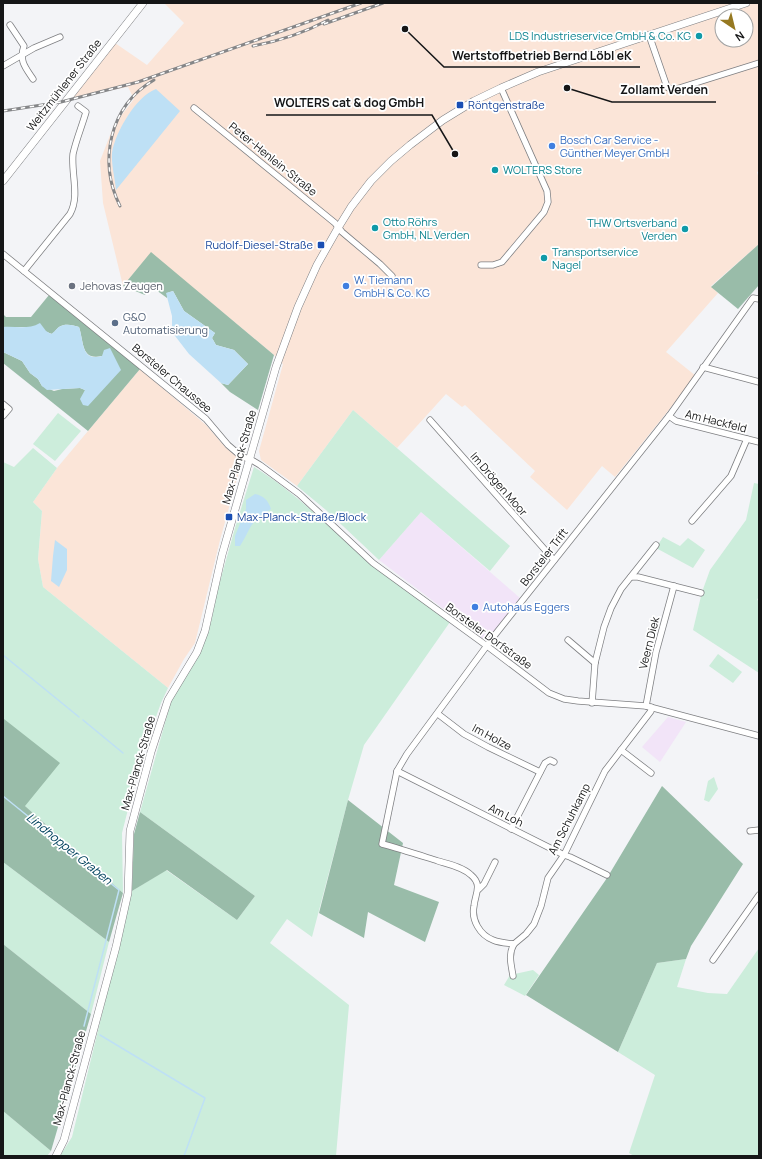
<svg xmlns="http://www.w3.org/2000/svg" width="762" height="1159" font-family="Manrope,sans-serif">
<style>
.commercial{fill:#f2e4f8}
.industrial{fill:#fbe5d8;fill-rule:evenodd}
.green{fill:#cceddb}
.forest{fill:#99bca9}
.water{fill:#bee0f5}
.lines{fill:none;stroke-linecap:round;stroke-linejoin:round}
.stream{stroke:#bee0f5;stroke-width:1.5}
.minor-casing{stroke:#7e7f82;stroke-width:7}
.tertiary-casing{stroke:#7e7f82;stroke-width:8}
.minor{stroke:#fff;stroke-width:5.5}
.tertiary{stroke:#fff;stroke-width:7}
.rail-casing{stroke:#858688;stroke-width:3}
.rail{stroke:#fff;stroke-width:1.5;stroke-dasharray:4.5;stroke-linecap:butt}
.culture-dot{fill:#0f9aa8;stroke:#fff;stroke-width:1.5}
.transit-dot{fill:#1a4fb4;stroke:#fff;stroke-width:1.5}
.shop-dot{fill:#3f7fe0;stroke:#fff;stroke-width:1.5}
.worship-dot{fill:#6b7280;stroke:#fff;stroke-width:1.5}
.service-dot{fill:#5c6f8a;stroke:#fff;stroke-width:1.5}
.labels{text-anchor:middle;stroke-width:3.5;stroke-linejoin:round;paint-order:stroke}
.culture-label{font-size:11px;fill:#0d838f;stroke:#fff;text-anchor:start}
.street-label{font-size:11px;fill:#151617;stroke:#fff}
.transit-label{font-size:11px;fill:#164399;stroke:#fff;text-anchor:start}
.shop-label{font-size:11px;fill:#366cbe;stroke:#fff;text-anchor:start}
.worship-label{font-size:11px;fill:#5b616d;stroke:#fff;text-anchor:start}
.service-label{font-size:11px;fill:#4e5e75;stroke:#fff;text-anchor:start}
.water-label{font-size:12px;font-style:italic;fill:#00425e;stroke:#fff}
.leader{fill:none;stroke:#151617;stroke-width:1.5}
.callout-dot{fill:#151617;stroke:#fff;stroke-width:1.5}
.callout-label{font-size:12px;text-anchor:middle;font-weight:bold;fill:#151617;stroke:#fff;stroke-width:3.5;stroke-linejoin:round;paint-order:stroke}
</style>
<rect width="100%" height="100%" fill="#f3f4f7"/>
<!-- commercial -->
<g class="commercial">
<polygon points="421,512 520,598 486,641 379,560"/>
<polygon points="668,717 686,722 660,762 642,747"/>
</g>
<!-- industrial -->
<g class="industrial">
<path d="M164,3H759V171L757,172L759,179V244L711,286L718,293L666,352L696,376L615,477L602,466L567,510L530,477L535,471L465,405L462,407L446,394L397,448L353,410L297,486L261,460L259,451L283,364L274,355L151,253L123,286L103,203L100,161L114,125L134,99L128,87L71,98L115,43L147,65L184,23ZM722,16H746V40H722Z"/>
<polygon points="140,369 206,425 226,448 242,461 220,540 195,643 184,659 168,688 43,587 38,559 42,511 33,502 57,468"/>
</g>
<!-- green -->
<g class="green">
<polygon points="353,410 510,546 490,571 421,512 379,560 326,510 297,486"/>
<polygon points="58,413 81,431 55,461 33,444"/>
<polygon points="33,448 57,468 33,502 42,511 38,559 43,587 168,688 161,703 141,758 122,833 123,893 25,806 4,719 3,720 3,462 14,467"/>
<path d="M254,467C298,493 332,532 372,564C397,584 424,603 450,622L364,745L348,800L312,937L287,919L270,943L349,1005L336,1156H60L72,1137L132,891L166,870L237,920L255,896L140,812L172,698L200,651L211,622L217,592L235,528Z"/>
<polygon points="754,483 759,484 759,596 757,600 759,601 759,673 693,630 702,592 710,570 746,520"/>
<polygon points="663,537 680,546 688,538 705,550 693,568 656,548"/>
<polygon points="718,654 742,672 733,683 709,666"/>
<polygon points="714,777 718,789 709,802 704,800 708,781"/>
<polygon points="3,862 109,942 91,1014 3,944"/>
<polygon points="759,948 759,1156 634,1156 629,1153 655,1075 618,1052 657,963 686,959 677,987 708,993 727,994"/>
<polygon points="533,970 539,975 525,996 504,985 510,975"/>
<polygon points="3,1111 51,1151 47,1156 3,1156"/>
</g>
<!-- forest -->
<g class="forest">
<polygon points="759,244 759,285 738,309 711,287"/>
<polygon points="151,252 274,355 258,410 230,392 221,383 228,385 248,364 234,350 216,345 212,338 215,333 184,311 173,291 167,293 167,298 152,287 145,295 123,286"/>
<path d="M49,295L140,369L88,431L3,363V352L22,361L30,373L38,379L42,386L54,391L62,389L80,388L85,390L83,405L102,356C81,361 84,342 79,327C73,325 65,323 59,327C56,329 55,332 52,334L34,327H3V314L6,317H31Z"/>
<polygon points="4,719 60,763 25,806 123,893 109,942 3,862 3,720"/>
<polygon points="662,786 743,864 691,946 686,959 657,963 618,1052 526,995 607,878"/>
<polygon points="348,800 403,843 394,885 439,902 425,942 368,912 364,938 319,913"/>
<polygon points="140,812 255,896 237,920 167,870 132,891 134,834"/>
<polygon points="3,944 91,1014 51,1151 3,1111"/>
</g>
<!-- water -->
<g class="water">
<path d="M156,89L180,111L116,190C115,179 111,163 112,153C115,133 136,96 156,89Z"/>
<polygon points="173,291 184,311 215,333 212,338 216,345 234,350 248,364 228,385 221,383 189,354 172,332 172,316 166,293"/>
<path d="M40,323L46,331L51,334C55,332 56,329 59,327C65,323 73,325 79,327C84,342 81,362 102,356L104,350L110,348L121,370L88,406L83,405L80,399L85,390L80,388L47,390L42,386L38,379L30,373L22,361L3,352V327C16,326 28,330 40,323Z"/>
<path d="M255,494C264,496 268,500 271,509C263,514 256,519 251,526C247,533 244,540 240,546H235V536L246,509V500Z"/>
<polygon points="55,540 67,549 67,570 59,587 51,581 53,556"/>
</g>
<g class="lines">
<!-- stream -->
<g class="stream">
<polyline points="3,655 79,717"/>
<polyline points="83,720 123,753"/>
<polyline points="3,796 119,890 84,1026"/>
<polyline points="100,1035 205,1098 184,1156"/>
</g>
<defs>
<g id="minor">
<path d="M10,25L24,46C19,61 25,67 33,79"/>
<polyline points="649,35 667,87 673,90 759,63"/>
<polyline points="3,66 34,48 60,37"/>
<polyline points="194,108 335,223 342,232 380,264 392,276"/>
<polyline points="3,254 206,419 228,445 242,457 250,459 260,465 299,494 373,563 487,646 549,693 564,699 578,701 646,706 759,736"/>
<polyline points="481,265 493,265 502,262 544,212 548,202 547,191 501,88"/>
<path d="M24,271L70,214C80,196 71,174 73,154C76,140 82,126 86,112L78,106"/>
<polyline points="703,367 759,382"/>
<polyline points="3,404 9,409 3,416"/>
<polyline points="669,416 676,421 759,442"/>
<polyline points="430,420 554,560"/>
<polyline points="692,521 731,476 747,439"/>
<polyline points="631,577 638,577 701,593"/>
<polyline points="568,640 595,663"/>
<polyline points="592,703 595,663 604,627 611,608 621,589 656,545"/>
<polyline points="646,706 656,652 674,586"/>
<path d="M651,707V711L605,771L564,855L548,878L541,906L534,924L526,934L514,944C507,943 500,943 493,940C480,935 471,920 474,906C475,894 483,885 471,875C463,867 448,864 438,861C419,855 401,849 382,844L397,771L407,754L494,636L669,416L753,298L759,299"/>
<polyline points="438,714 464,734 488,747 540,772"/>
<polyline points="621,750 651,773"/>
<polyline points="397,771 564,855 570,857 607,875"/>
<polyline points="511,829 545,763 550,760 554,762"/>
<polyline points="750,831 759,830"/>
<polyline points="479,889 484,884 495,862"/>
<polyline points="713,960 759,895"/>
<path d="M513,976C511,964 508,954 514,944"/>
</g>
<g id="tertiary">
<polyline points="3,181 143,3"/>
<polyline points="56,1156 64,1140 116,947 128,893 130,831 151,752 168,700 197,652 205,631 222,555 276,367 298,307 317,265 338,228 351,207 371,181 391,161 410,145 443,120 474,101 501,88 538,72 746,3"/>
</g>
</defs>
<!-- minor casing -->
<use href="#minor" class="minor-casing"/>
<!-- tertiary casing -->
<use href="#tertiary" class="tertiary-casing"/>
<!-- minor -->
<use href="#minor" class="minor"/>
<!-- tertiary -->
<use href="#tertiary" class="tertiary"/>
<defs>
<g id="rail">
<polyline points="324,24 383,3"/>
<path d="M253,46C279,41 306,32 328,20"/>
<polyline points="3,111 61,102 138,82 361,3"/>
<path d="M120,206C98,162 109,106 154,80"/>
</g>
</defs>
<!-- rail casing -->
<use href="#rail" class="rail-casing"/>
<!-- rail -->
<use href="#rail" class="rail"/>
</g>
<!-- markers -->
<g class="culture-dot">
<circle cx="699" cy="36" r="4"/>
<circle cx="495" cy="170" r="4"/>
<circle cx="375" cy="228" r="4"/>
<circle cx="685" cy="229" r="4"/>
<circle cx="544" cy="258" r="4"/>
</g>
<g class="transit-dot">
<rect x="456" y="101" width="8" height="8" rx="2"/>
<rect x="317" y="241" width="8" height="8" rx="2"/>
<rect x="225" y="513" width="8" height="8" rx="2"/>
</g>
<g class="shop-dot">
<circle cx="552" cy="146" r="4"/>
<circle cx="346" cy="286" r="4"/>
<circle cx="475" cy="607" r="4"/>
</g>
<circle class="worship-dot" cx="72" cy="286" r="4"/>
<circle class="service-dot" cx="115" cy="323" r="4"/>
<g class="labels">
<!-- culture labels -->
<g class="culture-label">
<text x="691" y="40" text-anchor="end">LDS Industrieservice GmbH &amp; Co. KG</text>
<text x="503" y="174">WOLTERS Store</text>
<text x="383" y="226">Otto Röhrs<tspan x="383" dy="13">GmbH, NL Verden</tspan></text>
<text x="677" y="227" text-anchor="end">THW Ortsverband<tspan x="677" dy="13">Verden</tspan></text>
<text x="552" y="256">Transportservice<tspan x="552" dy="13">Nagel</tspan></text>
</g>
<!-- street labels -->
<g class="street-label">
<text transform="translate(64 85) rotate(-52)" y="4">Weitzmühlener Straße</text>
<text transform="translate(273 159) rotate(39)" y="4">Peter-Henlein-Straße</text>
<text transform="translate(172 378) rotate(40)" y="4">Borsteler Chaussee</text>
<text transform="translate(716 421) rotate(14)" y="4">Am Hackfeld</text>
<text transform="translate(239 457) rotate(-74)" y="4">Max-Planck-Straße</text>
<text transform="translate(499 484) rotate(49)" y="4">Im Drögen Moor</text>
<text transform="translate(544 557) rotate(-52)" y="4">Borsteler Trift</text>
<text transform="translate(489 636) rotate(36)" y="4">Borsteler Dorfstraße</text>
<text transform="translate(649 643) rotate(-76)" y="4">Veern Diek</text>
<text transform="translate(492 737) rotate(28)" y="4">Im Holze</text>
<text transform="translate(138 763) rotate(-74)" y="4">Max-Planck-Straße</text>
<text transform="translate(506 815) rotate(27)" y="4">Am Loh</text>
<text transform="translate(569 819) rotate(-63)" y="4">Am Schuhkamp</text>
<text transform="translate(69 1078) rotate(-75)" y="4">Max-Planck-Straße</text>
</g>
<!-- transit labels -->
<g class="transit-label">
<text x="468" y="109">Röntgenstraße</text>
<text x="313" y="249" text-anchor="end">Rudolf-Diesel-Straße</text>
<text x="237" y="521">Max-Planck-Straße/Block</text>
</g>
<!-- shop labels -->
<g class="shop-label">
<text x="560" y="144">Bosch Car Service -<tspan x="560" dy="13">Günther Meyer GmbH</tspan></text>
<text x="354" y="284">W. Tiemann<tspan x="354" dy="13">GmbH &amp; Co. KG</tspan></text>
<text x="483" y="611">Autohaus Eggers</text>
</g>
<!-- worship labels -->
<g class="worship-label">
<text x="80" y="290">Jehovas Zeugen</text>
</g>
<!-- service labels -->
<g class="service-label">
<text x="123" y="321">G&amp;O<tspan x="123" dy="13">Automatisierung</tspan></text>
</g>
<!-- water labels -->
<g class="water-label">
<text transform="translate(69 849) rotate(39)" y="4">Lindhopper Graben</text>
</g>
</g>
<!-- callouts -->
<path class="leader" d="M405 29L444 67H640M567 88L612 102H716M455 154L432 115H266"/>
<g class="callout-dot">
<circle cx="405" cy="29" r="4"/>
<circle cx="567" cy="88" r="4"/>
<circle cx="455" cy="154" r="4"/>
</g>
<g class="callout-label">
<text x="542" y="60">Wertstoffbetrieb Bernd Löbl eK</text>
<text x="664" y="94">Zollamt Verden</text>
<text x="349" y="107">WOLTERS cat &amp; dog GmbH</text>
</g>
<!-- border -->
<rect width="762" height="1159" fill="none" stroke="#151617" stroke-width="8"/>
<!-- north arrow -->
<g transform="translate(734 28) rotate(145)"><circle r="19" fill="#ffffff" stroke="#a1a2a2"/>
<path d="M0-3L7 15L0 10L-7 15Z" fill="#967921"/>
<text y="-6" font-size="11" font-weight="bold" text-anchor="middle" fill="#151617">N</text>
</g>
</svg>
